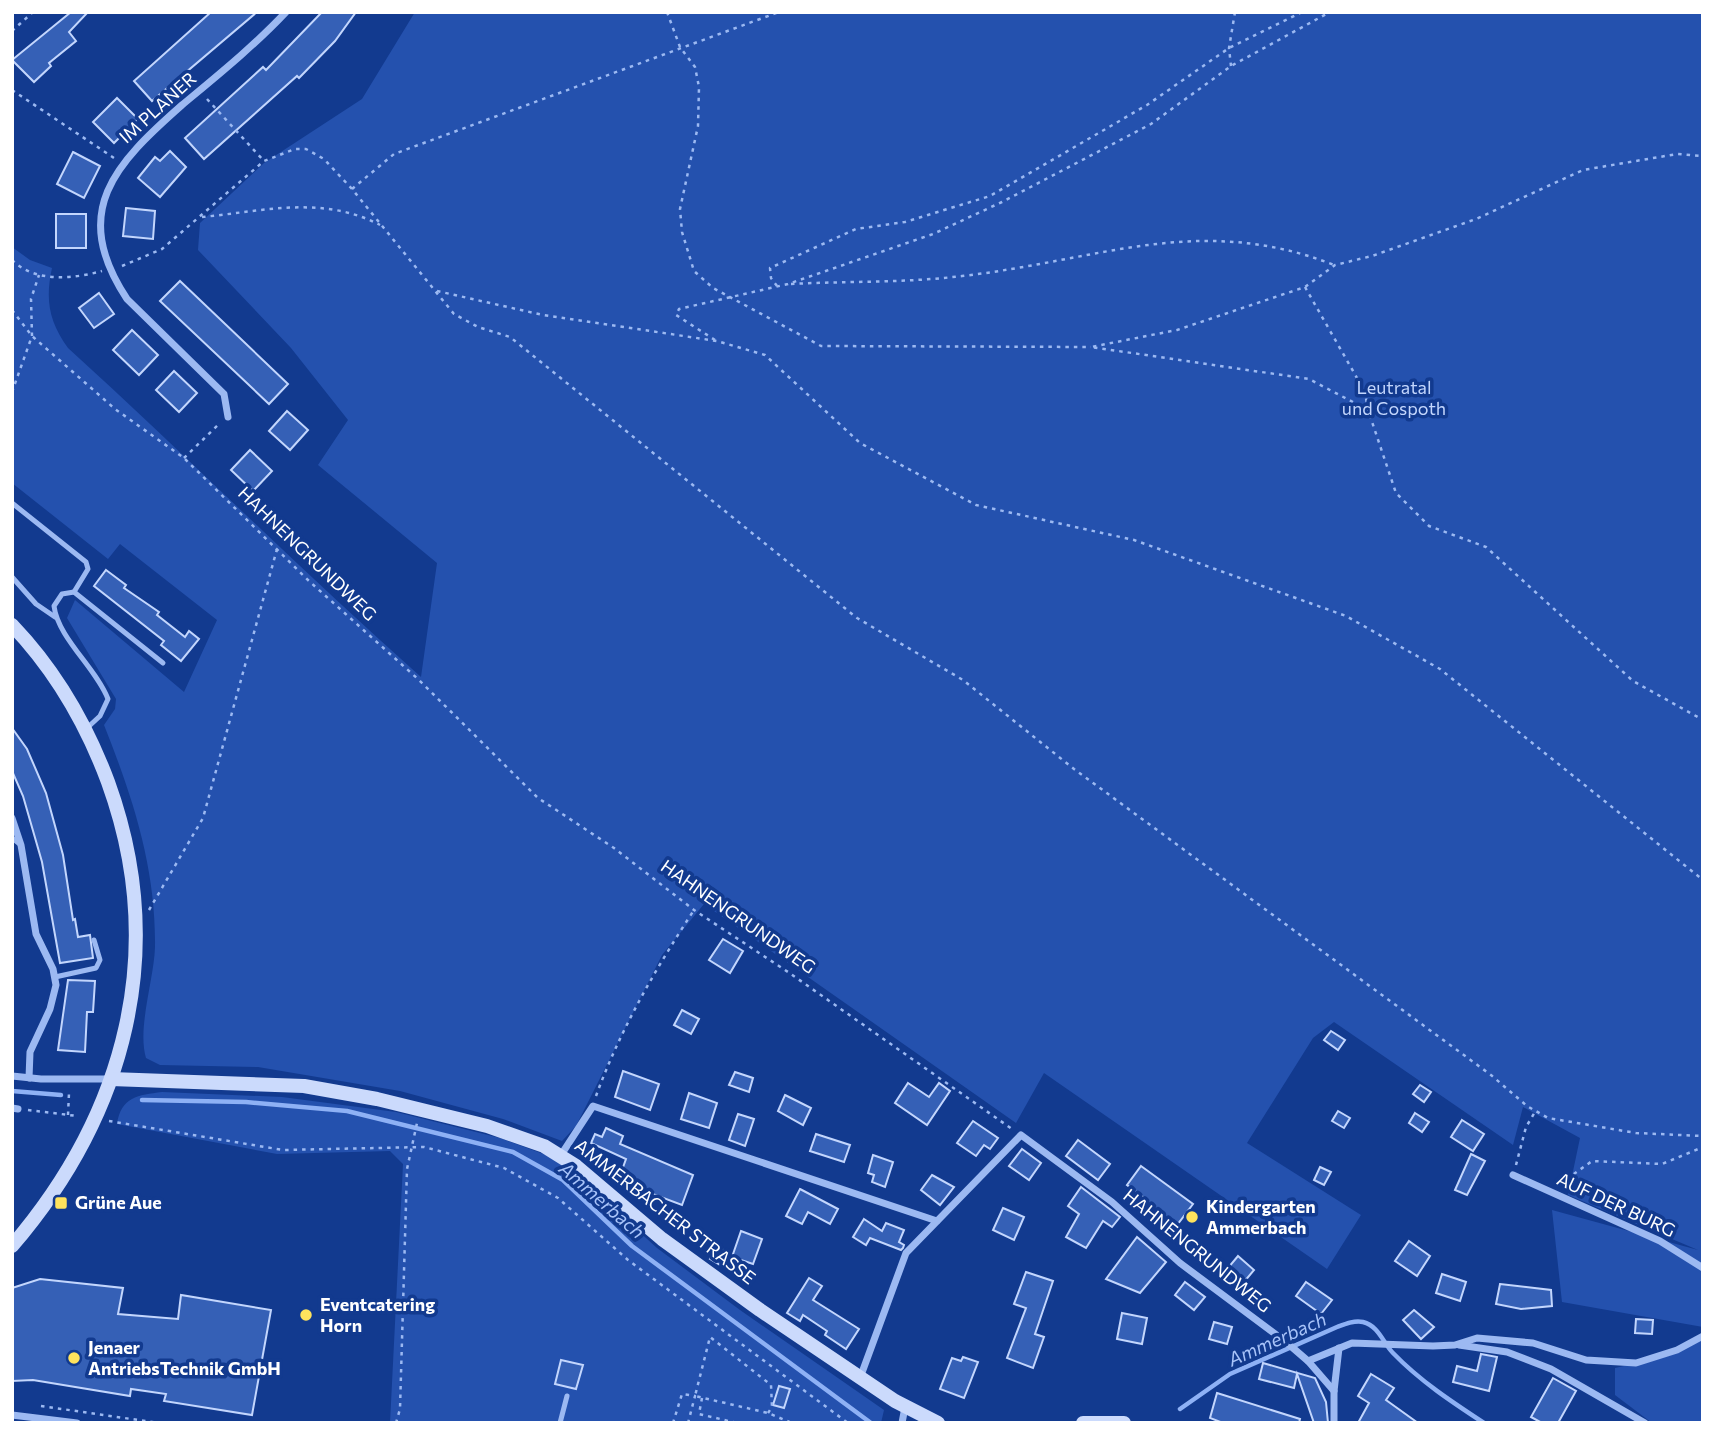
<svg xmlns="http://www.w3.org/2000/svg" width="1715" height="1435" font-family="Commissioner,sans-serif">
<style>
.green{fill:#2451ae}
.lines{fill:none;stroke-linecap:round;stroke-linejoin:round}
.stream{stroke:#8eb1f5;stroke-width:4.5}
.building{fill:#3560b6;stroke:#c3d6fd;stroke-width:2}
.path{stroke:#9cb9f2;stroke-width:2.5;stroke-dasharray:3.5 5;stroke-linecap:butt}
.lane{stroke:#9cb9f2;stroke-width:5}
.street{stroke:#9cb9f2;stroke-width:7}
.secondary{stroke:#cbdafc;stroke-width:14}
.poi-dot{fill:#ffe35d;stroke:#123a8f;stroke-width:2.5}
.labels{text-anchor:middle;stroke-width:7;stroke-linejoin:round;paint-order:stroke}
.street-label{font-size:18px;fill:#fff;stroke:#123a8f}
.park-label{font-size:18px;fill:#c3d6fd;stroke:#123a8f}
.poi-label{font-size:18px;font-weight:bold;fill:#fff;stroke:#123a8f;text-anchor:start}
.water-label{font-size:19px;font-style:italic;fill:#a8c3f9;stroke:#123a8f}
</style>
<rect width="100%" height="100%" fill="#123a8f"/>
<!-- green -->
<g class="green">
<path d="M415,12H1703V1327L1562,1302L1552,1210L1698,1250L1568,1195L1580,1138L1523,1107L1513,1145L1334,1022L1313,1038L1247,1143L1361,1215L1327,1269L1044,1073L1016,1123L704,904L662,955L576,1126L562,1141L503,1119L400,1091L258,1067L160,1065L146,1058C137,1028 154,980 155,947C156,868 133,798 104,725L115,709L116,699L67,618L75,600L184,692L217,620L120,544L108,559L12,483V247L30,260L52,268C45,300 49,322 68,348C187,456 300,570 421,677L437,563L318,465L348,420L291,348L198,250L200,223L264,163L362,99Z"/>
<path d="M162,1092L282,1097L396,1112L500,1138L560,1160L657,1248L740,1310L884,1410L881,1423H390L403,1164L390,1151L277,1154L117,1124C121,1097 138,1095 162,1092Z"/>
<polygon points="1703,1337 1703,1423 1652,1423 1615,1395 1615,1368 1668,1356"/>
</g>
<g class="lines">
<!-- stream -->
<g class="stream">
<polyline points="12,1091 61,1095"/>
<polyline points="142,1100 246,1102 347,1111 513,1152 563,1180 632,1246 871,1423"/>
<path d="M1180,1409L1230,1374L1337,1327C1345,1324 1354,1320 1363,1322C1379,1326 1383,1343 1393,1353C1420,1381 1452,1402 1484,1423"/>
</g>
</g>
<!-- building -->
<g class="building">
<polygon points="71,12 88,12 69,32 76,41 49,63 51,66 34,82 12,60"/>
<polygon points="211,12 257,12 152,101 134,81"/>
<polygon points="322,12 356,12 335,41 299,78 297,76 204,159 185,138 263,67 266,70"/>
<polygon points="117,98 138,119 114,143 93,122"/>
<polygon points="170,151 186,167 160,197 138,178 155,157 160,161"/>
<polygon points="73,152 100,166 84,198 57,184"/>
<polygon points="126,208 155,211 153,239 123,236"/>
<rect x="56" y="214" width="30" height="34"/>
<polygon points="180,281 288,384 269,404 160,301"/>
<polygon points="99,293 114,314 94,328 79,308"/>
<polygon points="132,330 158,355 139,375 113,350"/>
<polygon points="174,371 197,393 179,412 156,390"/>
<polygon points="287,411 308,430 290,450 269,431"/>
<polygon points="250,450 272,471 253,491 231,470"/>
<polygon points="106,570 126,585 124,588 159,612 157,615 185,637 189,631 199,639 181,661 161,645 164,641 94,586"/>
<polygon points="12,728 27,749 46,793 63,855 73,920 75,919 78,937 90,935 93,958 60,963 42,862 23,796 12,771"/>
<polygon points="723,939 743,951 730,973 709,960"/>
<polygon points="68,980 95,981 93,1012 87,1012 85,1052 58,1050"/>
<polygon points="682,1010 699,1019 691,1034 674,1025"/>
<polygon points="1331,1031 1345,1040 1338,1050 1324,1040"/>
<polygon points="623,1071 659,1084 650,1110 615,1097"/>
<polygon points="735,1072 753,1078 749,1092 729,1085"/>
<polygon points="908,1083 929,1097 939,1083 950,1091 927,1125 895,1103"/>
<polygon points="1420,1085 1431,1092 1424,1102 1413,1094"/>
<polygon points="689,1093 717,1103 709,1128 681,1119"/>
<polygon points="785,1095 811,1108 803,1125 778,1111"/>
<polygon points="1338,1111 1350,1118 1344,1128 1332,1121"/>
<polygon points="1415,1113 1429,1122 1422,1132 1409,1123"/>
<polygon points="738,1114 754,1119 745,1146 729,1140"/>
<polygon points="1462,1120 1484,1134 1473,1151 1451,1137"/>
<polygon points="973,1121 998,1138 990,1149 984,1145 976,1156 957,1143"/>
<polygon points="606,1128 623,1136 620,1144 693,1175 682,1205 618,1181 626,1159 591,1143 595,1134 602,1137"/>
<polygon points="816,1134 850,1145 844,1162 810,1151"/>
<polygon points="1078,1140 1110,1164 1098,1180 1066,1156"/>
<polygon points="1022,1149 1041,1163 1029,1180 1009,1166"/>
<polygon points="1471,1154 1485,1161 1467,1195 1455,1190"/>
<polygon points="873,1155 893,1162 885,1187 872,1182 874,1175 868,1173"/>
<polygon points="1141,1166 1193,1204 1171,1233 1140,1210 1147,1200 1127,1185"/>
<polygon points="1320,1167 1331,1172 1324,1185 1314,1180"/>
<polygon points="932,1175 954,1187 940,1205 921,1190"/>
<polygon points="1081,1187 1120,1217 1112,1227 1103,1221 1086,1248 1066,1237 1079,1214 1068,1206"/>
<polygon points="800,1189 838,1209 830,1224 808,1212 802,1224 786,1216"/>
<polygon points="1003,1208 1024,1217 1014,1240 993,1230"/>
<polygon points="864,1219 882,1231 886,1223 904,1230 899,1242 904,1245 903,1248 901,1250 870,1238 866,1245 853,1237"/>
<polygon points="741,1231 762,1239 753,1264 732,1257"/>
<polygon points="1137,1237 1166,1262 1140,1293 1106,1279"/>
<polygon points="1409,1241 1430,1256 1417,1276 1395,1261"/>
<polygon points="717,1246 728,1253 720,1265 710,1259"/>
<polygon points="1238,1256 1254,1270 1239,1288 1223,1274"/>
<polygon points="1026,1272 1053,1281 1035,1334 1044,1337 1033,1368 1007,1358 1026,1308 1014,1304"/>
<polygon points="1442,1274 1466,1282 1460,1301 1436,1293"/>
<polygon points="809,1278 822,1286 813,1300 859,1329 846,1349 825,1335 827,1331 803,1315 800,1321 787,1313"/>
<polygon points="40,1279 123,1288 118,1314 178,1319 181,1295 271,1310 252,1415 164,1401 166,1394 131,1389 130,1396 33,1380 12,1381 12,1288"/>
<polygon points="1185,1282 1205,1297 1194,1310 1175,1295"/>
<polygon points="1306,1282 1332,1300 1321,1314 1296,1296"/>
<polygon points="1500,1284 1551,1290 1552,1306 1521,1309 1496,1304"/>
<polygon points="1414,1310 1434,1327 1421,1339 1403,1320"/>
<polygon points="1122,1313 1147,1318 1142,1344 1117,1339"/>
<polygon points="1636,1319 1653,1320 1652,1334 1635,1333"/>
<polygon points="1214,1322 1232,1327 1227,1344 1209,1339"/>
<polygon points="1481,1354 1497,1357 1489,1391 1453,1382 1457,1366 1477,1371"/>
<polygon points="963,1357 978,1362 964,1398 940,1389 952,1358 961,1361"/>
<polygon points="561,1360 583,1365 576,1389 555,1384"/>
<polygon points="1263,1363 1315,1378 1326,1402 1328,1423 1314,1423 1297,1374 1294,1388 1259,1379"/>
<polygon points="1371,1374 1394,1388 1386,1400 1418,1423 1358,1423 1369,1403 1358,1396"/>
<polygon points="1553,1378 1576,1391 1558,1423 1542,1423 1531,1417"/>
<polygon points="779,1386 790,1389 784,1408 773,1405"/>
<polygon points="1217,1393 1300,1419 1299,1423 1223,1423 1210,1418"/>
</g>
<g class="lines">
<!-- path -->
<g class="path">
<polyline points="667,12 680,47 695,67 699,87 698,126 680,209 682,232 694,271 713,288 821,346 1091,347"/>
<polyline points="12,31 33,12"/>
<polyline points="1231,66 1229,48 1235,12"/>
<polyline points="12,90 114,158"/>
<polyline points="207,99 264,161"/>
<polyline points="352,189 394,154 779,12"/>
<path d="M202,217C265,211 322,195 380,225"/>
<path d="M12,260C35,283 73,279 102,271"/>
<polyline points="122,266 162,249 264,161 295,149 306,149 324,159 352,189 454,314 478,327 510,337 857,618 963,680 1074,769 1491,1075 1527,1106 1548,1118 1636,1133 1703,1136"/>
<path d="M791,284C848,281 906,283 962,276C1097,261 1199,212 1334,265"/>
<polyline points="777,286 771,278 770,268 856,229 905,222 990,196 1147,105 1229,48 1302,12"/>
<polyline points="1305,287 1365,392 1368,410 1396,493 1429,526 1486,547 1633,681 1703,720"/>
<polyline points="437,291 543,315 717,341 765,355 860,443 976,505 1134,540 1346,616 1440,669 1703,880"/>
<polyline points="12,310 32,336 115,409 184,458 309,581 419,680 538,798 614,848 694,910 788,972 1012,1129"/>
<polyline points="715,340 676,315 679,309 788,284 933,234 1002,202 1151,124 1231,66 1330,12"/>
<polyline points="12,392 32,336 31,299 39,275"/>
<polyline points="1368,410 1309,379 1091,347 1177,330 1305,287 1335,265 1372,256 1476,219 1583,170 1677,154 1703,156"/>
<polyline points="184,458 219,424"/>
<polyline points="149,910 203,818 277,549"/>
<path d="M596,1096C620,1030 656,968 694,910"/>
<polyline points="28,1110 77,1116"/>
<polyline points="68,1115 69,1093"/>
<polyline points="109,1121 283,1150 424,1147 504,1168 558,1198 628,1260 848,1423"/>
<polyline points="1516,1165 1526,1127 1535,1112"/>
<polyline points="1560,1184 1592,1161 1662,1164 1703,1147"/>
<polyline points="702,1398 699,1414 737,1423"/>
<polyline points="41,1406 159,1423"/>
<polyline points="768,1413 772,1407 771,1385 710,1337 695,1396 768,1413 792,1423"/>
<polyline points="396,1423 400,1409 407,1169 417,1123"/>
<polyline points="673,1423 682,1394 695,1396 688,1423"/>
</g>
<!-- lane -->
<g class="lane">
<polyline points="12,503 86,562 88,569 74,592"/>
<polyline points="12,577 36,604 55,617"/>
<path d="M87,728L100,716L108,699C96,668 58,638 54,606L62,594L74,592L163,663"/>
<polyline points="12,838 21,845"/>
<polyline points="55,977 96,968 100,960 94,940"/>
<polyline points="560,1423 567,1396"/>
</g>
<!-- street -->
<g class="street">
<path d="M228,417L224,394L127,299C69,211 115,164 182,105C218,75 254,46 286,12"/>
<polyline points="12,818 21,845 36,934 53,969 56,985 50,1009 30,1052 29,1078"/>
<polyline points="12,1076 41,1079 110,1079"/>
<polyline points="12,1108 18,1109"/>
<polyline points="561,1155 593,1106 937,1221"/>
<polyline points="1513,1175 1660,1241 1703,1268"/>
<polyline points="1459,1345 1507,1352 1551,1369 1645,1423"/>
<polyline points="1308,1361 1352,1343 1433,1346 1455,1345 1477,1338 1533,1343 1586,1360 1636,1363 1677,1350 1703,1336"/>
<polyline points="860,1378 906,1253 1021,1135 1112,1202 1180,1263 1286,1342 1308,1361 1334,1391"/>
<polyline points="12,1415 77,1423"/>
<polyline points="902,1423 905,1407"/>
<polyline points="1334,1423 1334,1391 1339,1348"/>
</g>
<!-- secondary -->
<g class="secondary">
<path d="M12,625C56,671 86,723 108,782C169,950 126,1113 12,1246"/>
<polyline points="111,1079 304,1086 377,1099 487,1126 544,1146 576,1166 662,1239 760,1310 895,1401 938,1423"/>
<polyline points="1083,1423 1124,1423"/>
</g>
</g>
<!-- markers -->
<g class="poi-dot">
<rect x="54" y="1196" width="14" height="14" rx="3.5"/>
<circle cx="1192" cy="1217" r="7"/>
<circle cx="306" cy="1315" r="7"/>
<circle cx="74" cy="1358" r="7"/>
</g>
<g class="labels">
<!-- street labels -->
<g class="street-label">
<text transform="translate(158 108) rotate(-42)" y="6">IM PLANER</text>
<text transform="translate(307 554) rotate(44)" y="6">HAHNENGRUNDWEG</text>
<text transform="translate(738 917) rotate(35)" y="6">HAHNENGRUNDWEG</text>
<text transform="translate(1616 1205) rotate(25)" y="6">AUF DER BURG</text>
<text transform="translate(665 1212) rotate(38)" y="6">AMMERBACHER STRASSE</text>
<text transform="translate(1197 1251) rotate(39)" y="6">HAHNENGRUNDWEG</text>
</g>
<!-- park labels -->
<g class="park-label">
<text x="1394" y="394">Leutratal<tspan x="1394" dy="21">und Cospoth</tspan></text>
</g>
<!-- poi labels -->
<g class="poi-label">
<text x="75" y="1209">Grüne Aue</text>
<text x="1206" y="1213">Kindergarten<tspan x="1206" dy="21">Ammerbach</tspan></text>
<text x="320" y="1311">Eventcatering<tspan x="320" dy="21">Horn</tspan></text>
<text x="88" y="1354">Jenaer<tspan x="88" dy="21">AntriebsTechnik GmbH</tspan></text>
</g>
<!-- water labels -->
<g class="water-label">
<text transform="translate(602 1200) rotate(41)" y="7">Ammerbach</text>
<text transform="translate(1277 1339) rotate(-24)" y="7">Ammerbach</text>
</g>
</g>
<!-- border -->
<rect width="1715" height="1435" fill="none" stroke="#ffffff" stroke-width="28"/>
</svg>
